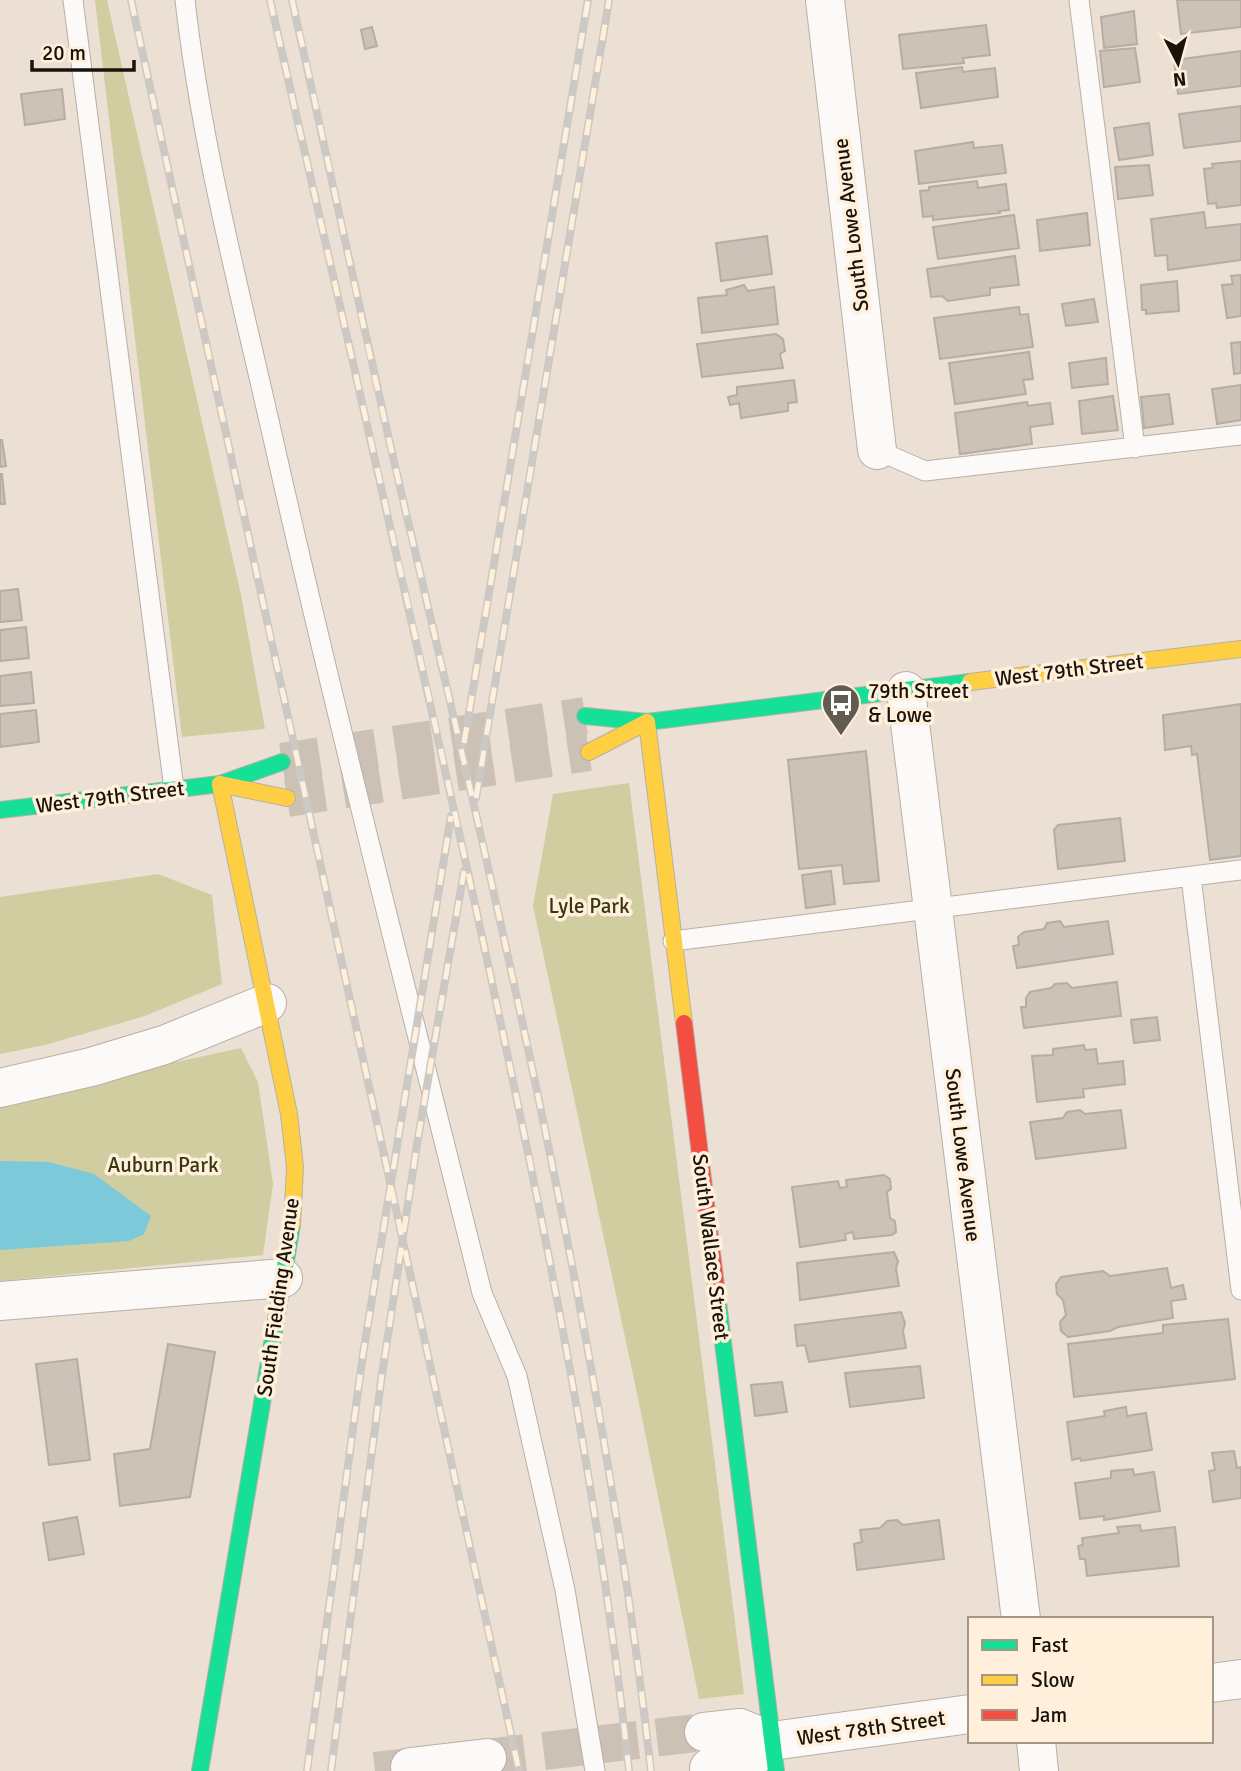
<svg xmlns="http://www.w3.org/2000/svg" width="1241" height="1771" font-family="Signika,sans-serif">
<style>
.green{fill:#d0cda0}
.water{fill:#7cc9d9}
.building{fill:#cbc2b8;stroke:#b6ada3;stroke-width:2}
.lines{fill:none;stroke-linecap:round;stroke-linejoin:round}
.street-tunnel{stroke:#ccc1b5;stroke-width:38;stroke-dasharray:38 19;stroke-linecap:butt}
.secondary-tunnel{stroke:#ccc1b5;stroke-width:38;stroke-dasharray:38 19;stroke-linecap:butt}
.lane-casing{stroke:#b8afa5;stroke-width:21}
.street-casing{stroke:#b8afa5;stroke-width:40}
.fast-casing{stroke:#b8afa5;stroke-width:18}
.slow-casing{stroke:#b8afa5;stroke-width:18}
.jam-casing{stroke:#b8afa5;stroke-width:18}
.lane{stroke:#fcfaf8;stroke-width:19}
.street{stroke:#fcfaf8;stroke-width:38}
.fast{stroke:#16e098;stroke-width:16}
.slow{stroke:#ffcf43;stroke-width:16}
.jam{stroke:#f24e42;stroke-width:16}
.rail-casing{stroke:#ccc9c5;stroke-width:8}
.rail{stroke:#ffefdb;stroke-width:5;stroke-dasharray:16;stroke-linecap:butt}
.labels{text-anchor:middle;stroke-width:7;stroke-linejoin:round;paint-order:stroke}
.street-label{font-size:21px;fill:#19130a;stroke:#ffefdb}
.poi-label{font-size:21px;fill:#19130a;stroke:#ffefdb;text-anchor:start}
.park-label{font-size:21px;fill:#363813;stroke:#ffefdb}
</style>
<rect width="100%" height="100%" fill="#ebe0d3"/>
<!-- green -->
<g class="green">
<polygon points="95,0 107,0 241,595 265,729 182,737"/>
<polygon points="629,783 744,1694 699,1699 638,1398 533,906 553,794"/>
<polygon points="158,874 212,895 222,984 145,1016 45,1045 0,1054 0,897"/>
<polygon points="241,1048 258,1082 273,1184 263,1255 0,1281 0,1100"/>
</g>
<!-- water -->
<polygon class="water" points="0,1161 49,1162 94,1174 151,1216 144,1234 129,1241 0,1250"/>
<!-- building -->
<g class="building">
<polygon points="1177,0 1241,0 1241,27 1181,34"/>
<polygon points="1134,11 1137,44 1104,48 1101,17"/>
<polygon points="986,25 990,55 963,58 964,63 903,69 899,35"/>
<polygon points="372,27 377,46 365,49 361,30"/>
<polygon points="1135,48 1140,82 1104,87 1100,51"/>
<polygon points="1241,51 1241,86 1178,94 1174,60"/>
<polygon points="962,67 963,72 995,68 998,97 921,108 916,73"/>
<polygon points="62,89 65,119 25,125 21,94"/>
<polygon points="1241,106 1241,141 1184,148 1179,114"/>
<polygon points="1149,123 1153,155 1119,160 1114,128"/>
<polygon points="973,142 974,148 1002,145 1006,173 919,184 915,151"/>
<polygon points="1241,161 1241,205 1217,208 1216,203 1208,204 1204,169 1213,168 1212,164"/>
<polygon points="1149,165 1153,195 1118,199 1115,167"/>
<polygon points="977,181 978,188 1006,184 1009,210 999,211 1000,213 933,220 933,216 923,217 920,191 929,190 929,187"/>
<polygon points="1204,212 1206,228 1241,224 1241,260 1168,270 1167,255 1155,256 1151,219"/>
<polygon points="1087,213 1090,245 1040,251 1037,220"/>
<polygon points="1014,215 1019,248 938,259 933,227"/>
<polygon points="767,236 772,274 721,281 716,243"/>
<polygon points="1015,256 1019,285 990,288 990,295 948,301 942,296 931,297 927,269"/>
<polygon points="1241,275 1241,316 1227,318 1222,285 1233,284 1231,276"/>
<polygon points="1177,281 1179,311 1146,314 1146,310 1142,310 1141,285"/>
<polygon points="744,285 748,291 774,287 778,324 702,333 698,298 727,295 726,290"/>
<polygon points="1094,299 1098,322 1066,326 1062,304"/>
<polygon points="1019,307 1020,315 1028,314 1033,347 940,359 934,318"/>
<polygon points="776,334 783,339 785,351 780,354 783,368 702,377 697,344"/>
<polygon points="1241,342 1241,373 1234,374 1231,343"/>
<polygon points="1029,352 1033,379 1023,380 1026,394 955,404 949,363"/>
<polygon points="1106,358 1108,384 1072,388 1069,363"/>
<polygon points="794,380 797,402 788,403 788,411 741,418 739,403 730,405 728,397 737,395 737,387"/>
<polygon points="1241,385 1241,420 1217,424 1212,389"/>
<polygon points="1169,394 1173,424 1144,428 1141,397"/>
<polygon points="1113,396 1118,430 1082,434 1079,401"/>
<polygon points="1027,402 1028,406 1050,403 1053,424 1030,427 1032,444 960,454 955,413"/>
<polygon points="0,440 2,440 6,466 0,467"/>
<polygon points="0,474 2,474 5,504 0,504"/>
<polygon points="18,589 22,620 0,622 0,591"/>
<polygon points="26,627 29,658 0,661 0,630"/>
<polygon points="31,672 34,703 0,706 0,676"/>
<polygon points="1241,704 1241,856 1210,860 1197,754 1192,755 1191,746 1165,750 1163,715"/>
<polygon points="36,710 39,742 0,747 0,714"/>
<polygon points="866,751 879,881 844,884 842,865 799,869 788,760"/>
<polygon points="1120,818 1125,861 1058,869 1054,830 1058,825"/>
<polygon points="831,871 835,904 806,908 802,875"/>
<polygon points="1060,921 1064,927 1108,921 1113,954 1017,968 1013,946 1019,945 1018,937 1024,932 1044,929 1047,923"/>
<polygon points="1117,982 1121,1016 1024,1028 1021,1007 1026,1007 1026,998 1030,992 1051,988 1055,984 1067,983 1072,988"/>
<polygon points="1157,1017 1160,1040 1134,1043 1131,1020"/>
<polygon points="1084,1045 1085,1050 1096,1049 1098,1064 1123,1061 1125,1084 1083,1089 1084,1097 1037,1102 1032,1056 1053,1055 1053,1049"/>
<polygon points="1080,1110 1085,1114 1121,1110 1126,1148 1036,1159 1030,1122 1063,1118 1067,1112"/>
<polygon points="884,1175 890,1179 891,1189 887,1192 890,1218 895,1221 896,1232 892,1235 854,1239 853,1232 845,1234 846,1240 800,1247 792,1187 838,1181 840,1188 847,1187 846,1180"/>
<polygon points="894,1252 898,1261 896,1269 899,1286 800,1300 797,1263"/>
<polygon points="1167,1268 1171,1288 1183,1285 1186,1299 1171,1301 1173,1318 1118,1327 1110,1331 1068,1337 1061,1331 1060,1322 1066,1315 1063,1300 1057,1294 1056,1284 1061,1277 1103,1271 1110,1276"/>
<polygon points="901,1312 905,1323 903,1331 906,1348 809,1362 805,1345 797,1346 795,1325"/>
<polygon points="1228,1319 1235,1379 1074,1397 1068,1344 1163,1333 1163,1325"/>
<polygon points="168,1344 215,1352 190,1497 120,1506 114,1454 150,1449"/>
<polygon points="77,1359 90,1460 49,1465 36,1364"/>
<polygon points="920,1366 924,1398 850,1407 845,1373"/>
<polygon points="782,1382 787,1412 755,1416 751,1385"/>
<polygon points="1126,1407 1127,1416 1146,1413 1152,1450 1081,1461 1080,1458 1072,1460 1067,1422 1105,1416 1104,1411"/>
<polygon points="1234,1451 1237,1468 1241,1467 1241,1498 1213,1502 1209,1471 1215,1470 1212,1453"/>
<polygon points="1133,1469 1134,1475 1154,1472 1160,1511 1104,1520 1104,1516 1080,1519 1075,1483 1111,1478 1111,1471"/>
<polygon points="77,1517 84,1554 49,1560 43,1523"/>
<polygon points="897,1520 903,1525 939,1520 944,1559 857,1570 854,1544 862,1542 860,1530 880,1528 887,1521"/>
<polygon points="1140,1525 1141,1531 1175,1527 1179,1566 1087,1576 1085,1559 1080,1559 1078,1546 1083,1545 1082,1538 1119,1533 1117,1527"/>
</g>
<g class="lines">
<!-- street-tunnel -->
<g class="street-tunnel">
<polyline points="487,1758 704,1732"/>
<polyline points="375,1771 410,1767"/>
</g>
<!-- secondary-tunnel -->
<g class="secondary-tunnel">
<polyline points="282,762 585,716"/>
<polyline points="287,798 589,752"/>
</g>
<defs>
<g id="lane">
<polyline points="73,0 174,789"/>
<path d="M185,0C201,143 238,284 270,425C335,715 410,1004 482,1293L517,1376L565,1590L595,1771"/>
<polyline points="1079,0 1135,448"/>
<polyline points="877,450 925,471 1241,435"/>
<polyline points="1191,877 1241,1290"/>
<polyline points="673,941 1241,870"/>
</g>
<g id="street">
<polyline points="825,0 877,450"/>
<polyline points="906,691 1021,1619"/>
<polyline points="0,1088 91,1067 164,1045 267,1003"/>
<polyline points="0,1301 283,1278"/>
<polyline points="1211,1683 1241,1679"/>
<polyline points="704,1732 740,1728 772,1741 970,1714"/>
<polyline points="1036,1741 1039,1771"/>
<polyline points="410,1767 487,1758"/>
<polyline points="709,1768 745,1764 772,1741"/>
</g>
<g id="fast">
<polyline points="585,716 647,722 970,682"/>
<polyline points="0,810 220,784 282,762"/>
<polyline points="718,1302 776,1771"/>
<polyline points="200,1771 292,1225"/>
</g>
<g id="slow">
<polyline points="970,682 1241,649"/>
<polyline points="647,722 684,1023"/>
<polyline points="589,752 647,722"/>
<polyline points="220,784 287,798"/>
<polyline points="220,784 289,1114 295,1167 292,1225"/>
</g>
<polyline id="jam" points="684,1023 718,1302"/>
</defs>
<!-- lane casing -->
<use href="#lane" class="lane-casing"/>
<!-- street casing -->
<use href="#street" class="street-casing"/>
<!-- fast casing -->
<use href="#fast" class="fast-casing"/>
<!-- slow casing -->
<use href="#slow" class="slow-casing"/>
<!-- jam casing -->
<use href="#jam" class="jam-casing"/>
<!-- lane -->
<use href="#lane" class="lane"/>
<!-- street -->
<use href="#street" class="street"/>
<!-- fast -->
<use href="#fast" class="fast"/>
<!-- slow -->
<use href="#slow" class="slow"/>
<!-- jam -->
<use href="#jam" class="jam"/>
<defs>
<g id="rail">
<polyline points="131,0 519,1771"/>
<path d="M270,0C336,289 403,579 467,868C533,1167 596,1466 629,1771"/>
<path d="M292,0C326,148 356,296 390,444C492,883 600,1322 651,1771"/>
<polyline points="464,743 588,0"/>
<polyline points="476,798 609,0"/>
<polyline points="307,1771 363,1354 451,816"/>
<polyline points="331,1771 381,1381 418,1138 464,871"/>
</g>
</defs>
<!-- rail casing -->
<use href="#rail" class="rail-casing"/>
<!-- rail -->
<use href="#rail" class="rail"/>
</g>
<!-- icons -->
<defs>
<symbol id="bus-pin" viewBox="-11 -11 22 30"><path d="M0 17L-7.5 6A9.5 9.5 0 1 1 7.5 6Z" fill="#625b50" stroke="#ffefdb"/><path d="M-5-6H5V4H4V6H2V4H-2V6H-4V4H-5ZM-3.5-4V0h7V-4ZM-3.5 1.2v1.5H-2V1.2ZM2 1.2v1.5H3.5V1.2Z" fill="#fff"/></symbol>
</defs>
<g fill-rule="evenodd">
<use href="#bus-pin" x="819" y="681" width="44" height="60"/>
</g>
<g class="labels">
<!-- street labels -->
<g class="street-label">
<text transform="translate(851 225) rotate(-97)" y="7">South Lowe Avenue</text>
<text transform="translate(1069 670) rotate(-7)" y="7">West 79th Street</text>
<text transform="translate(110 797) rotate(-7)" y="7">West 79th Street</text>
<text transform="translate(963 1155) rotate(83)" y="7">South Lowe Avenue</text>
<text transform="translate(711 1247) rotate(83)" y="7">South Wallace Street</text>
<text transform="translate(278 1297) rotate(-82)" y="7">South Fielding Avenue</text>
<text transform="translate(871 1728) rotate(-8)" y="7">West 78th Street</text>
</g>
<!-- poi labels -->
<g class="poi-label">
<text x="868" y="698">79th Street<tspan x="868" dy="24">&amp; Lowe</tspan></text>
</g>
<!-- park labels -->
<g class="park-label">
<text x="589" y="913">Lyle Park</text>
<text x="163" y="1172">Auburn Park</text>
</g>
</g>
<!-- legend -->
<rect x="968" y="1617" width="245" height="126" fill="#ffefdb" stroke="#a39787" stroke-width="2"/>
<rect x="982" y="1640" width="35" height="10" fill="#16e098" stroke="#a39787" stroke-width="2"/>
<text x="1031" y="1652" font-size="21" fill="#19130a">Fast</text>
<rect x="982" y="1675" width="35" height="10" fill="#ffcf43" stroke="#a39787" stroke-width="2"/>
<text x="1031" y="1687" font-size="21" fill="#19130a">Slow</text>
<rect x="982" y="1710" width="35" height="10" fill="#f24e42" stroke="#a39787" stroke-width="2"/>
<text x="1031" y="1722" font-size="21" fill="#19130a">Jam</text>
<!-- north arrow -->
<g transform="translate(1178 63) rotate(174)" stroke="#ffefdb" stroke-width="5" paint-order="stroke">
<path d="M0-5L12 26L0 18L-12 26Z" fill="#19130a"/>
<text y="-10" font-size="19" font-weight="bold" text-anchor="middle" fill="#19130a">N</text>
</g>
<!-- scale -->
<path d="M32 60v10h102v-10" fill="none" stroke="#19130a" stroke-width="3.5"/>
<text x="42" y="60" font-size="21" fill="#19130a" stroke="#ffefdb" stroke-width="5" paint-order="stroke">20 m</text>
</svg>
